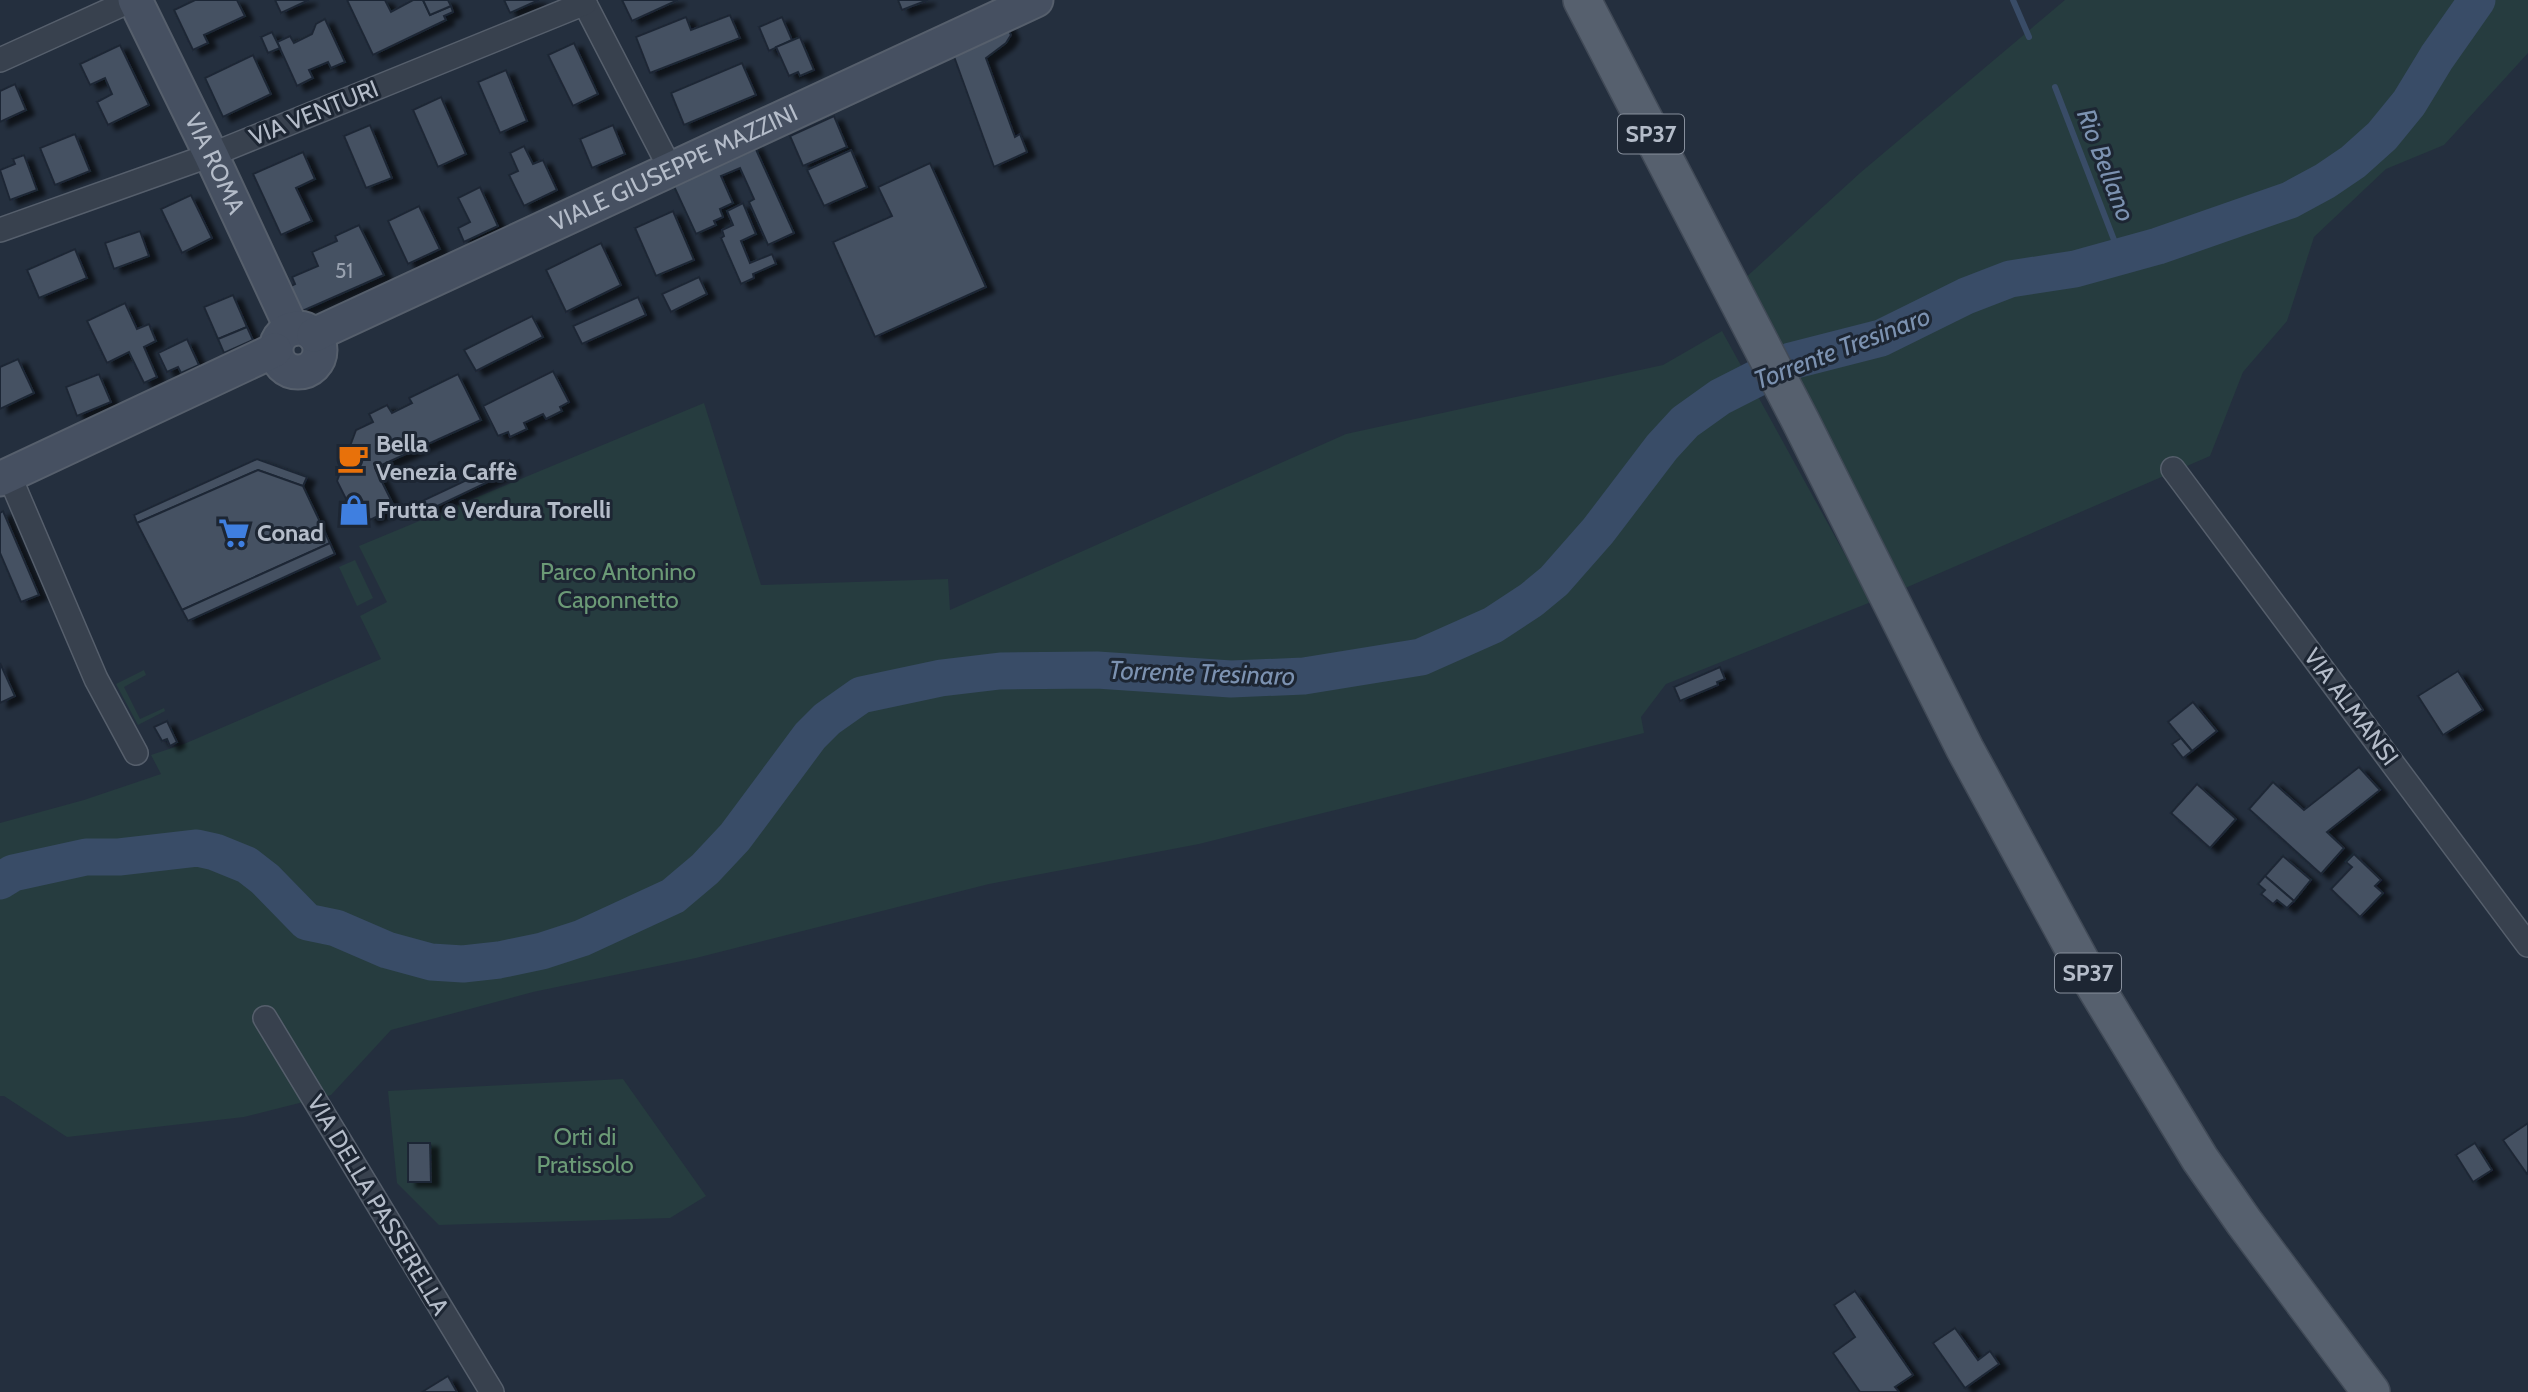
<svg xmlns="http://www.w3.org/2000/svg" width="2528" height="1392" font-family="Cabin,sans-serif">
<style>
.green{fill:#263c3f}
.lines{fill:none;stroke-linecap:round;stroke-linejoin:round}
.stream{stroke:#394c67;stroke-width:6}
.river{stroke:#394c67;stroke-width:37}
.building{fill:#455162;stroke:#1f2835;stroke-width:2;filter:url(#shadow)}
.street-casing{stroke:#565f6c;stroke-width:26}
.secondary-casing{stroke:#565f6c;stroke-width:37}
.primary-casing{stroke:#414a57;stroke-width:40}
.street{stroke:#38414e;stroke-width:23}
.secondary{stroke:#465061;stroke-width:33}
.primary{stroke:#56606e;stroke-width:37}
.labels{text-anchor:middle;stroke-width:6;stroke-linejoin:round;paint-order:stroke}
.number-label{font-size:21px;fill:#98a1af}
.shield{fill:#1d2633;stroke:#878f9c;stroke-width:2}
.shield-label{font-size:23px;font-weight:bold;fill:#b4bcc9}
.street-label{font-size:24px;fill:#b4bcc9;stroke:#1d2633}
.poi-label{font-size:24px;font-weight:bold;fill:#b4bcc9;stroke:#1d2633;text-anchor:start}
.park-label{font-size:24px;fill:#6b9a76;stroke:#1d2633}
.water-label{font-size:26px;font-style:italic;fill:#7c92b1;stroke:#1d2633}
</style>
<defs>
<filter id="shadow"><feDropShadow dx="8" dy="4.5" stdDeviation="2" flood-color="#0009"/></filter>
</defs>
<rect width="100%" height="100%" fill="#242f3e"/>
<!-- green -->
<g class="green">
<polygon points="2065,0 2528,0 2528,53 2444,145 2386,169 2314,237 2287,321 2243,372 2210,456 1896,592 1742,281 1860,173"/>
<polygon points="1722,331 1871,602 1666,684 1641,717 1644,733 1199,844 989,884 696,958 533,992 391,1030 331,1095 244,1117 67,1137 4,1096 0,1096 0,823 84,800 161,774 151,755 184,744 381,659 360,616 387,602 359,546 704,403 761,585 948,579 950,610 1346,434 1663,365"/>
<polygon points="355,560 373,598 357,606 339,567"/>
<polygon points="144,670 146,675 124,687 140,719 164,708 165,711 138,725 116,684"/>
<polygon points="623,1079 706,1196 670,1218 439,1225 397,1183 388,1091"/>
</g>
<g class="lines">
<!-- stream -->
<g class="stream">
<polyline points="2013,0 2029,37"/>
<polyline points="2055,87 2121,258"/>
</g>
<!-- river -->
<polyline class="river" points="0,881 13,873 86,857 119,857 197,848 215,852 247,865 265,879 307,922 336,928 387,950 431,962 463,964 499,960 542,951 582,938 673,896 705,869 735,837 810,736 827,719 861,695 941,678 1000,671 1097,670 1231,679 1304,676 1421,657 1493,625 1531,600 1554,581 1598,531 1662,447 1685,422 1720,397 1791,361 1881,338 1966,296 2010,279 2075,269 2158,246 2290,200 2325,181 2353,162 2382,136 2409,103 2437,57 2477,0"/>
</g>
<!-- building -->
<g class="building">
<polygon points="195,0 237,0 245,16 204,35 208,43 193,50 174,10"/>
<polygon points="275,0 309,0 281,13"/>
<polygon points="347,0 385,0 391,12 413,0 423,0 430,15 451,6 453,12 444,16 446,20 373,55"/>
<polygon points="423,0 448,0 451,6 430,15"/>
<polygon points="504,0 539,0 510,13"/>
<polygon points="622,0 678,0 632,21"/>
<polygon points="898,0 928,0 902,10"/>
<polygon points="730,15 740,38 650,73 636,37 686,17 691,30"/>
<polygon points="782,17 792,40 769,51 759,27"/>
<polygon points="325,19 345,62 331,68 328,62 309,70 313,78 297,86 277,42 290,36 294,43 312,34 316,24"/>
<polygon points="1006,24 1011,35 1006,43 986,58 1015,137 1020,134 1027,152 994,167 952,51"/>
<polygon points="272,32 280,48 268,53 261,37"/>
<polygon points="800,37 814,70 800,76 798,72 789,76 776,47"/>
<polygon points="574,43 598,94 573,106 548,55"/>
<polygon points="120,45 149,105 108,125 97,102 112,94 105,78 90,85 80,64"/>
<polygon points="253,55 271,94 223,117 205,78"/>
<polygon points="742,63 756,95 684,125 671,93"/>
<polygon points="506,70 527,121 500,133 478,82"/>
<polygon points="15,84 26,110 0,122 0,91"/>
<polygon points="441,97 466,154 438,167 413,110"/>
<polygon points="834,116 847,147 803,166 790,136"/>
<polygon points="370,125 392,178 366,188 344,136"/>
<polygon points="613,125 625,154 592,168 580,139"/>
<polygon points="75,134 90,171 55,185 40,148"/>
<polygon points="754,145 794,233 768,245 749,202 754,199 740,168 721,176 733,203 720,209 723,217 714,221 716,225 696,234 672,182"/>
<polygon points="524,146 533,164 543,160 557,190 524,206 509,175 518,171 510,153"/>
<polygon points="851,150 867,187 824,206 807,170"/>
<polygon points="303,152 315,179 296,188 312,221 281,235 253,174"/>
<polygon points="24,155 37,190 10,200 0,170 15,164 13,159"/>
<polygon points="930,163 986,287 875,337 833,242 892,216 878,187"/>
<polygon points="480,187 498,226 464,242 458,228 470,222 458,198"/>
<polygon points="191,195 212,238 182,253 161,209"/>
<polygon points="743,203 756,234 741,241 750,263 772,254 776,264 753,274 754,278 741,284 721,238 724,236 722,230 733,225 727,211"/>
<polygon points="419,206 440,249 408,264 388,221"/>
<polygon points="673,211 694,260 656,276 635,228"/>
<polygon points="359,225 384,275 300,312 289,287 295,284 292,277 318,266 312,252 337,241 335,236"/>
<polygon points="140,231 149,256 114,269 105,243"/>
<polygon points="601,243 621,285 566,312 546,270"/>
<polygon points="75,249 87,278 39,298 27,270"/>
<polygon points="699,277 707,294 671,312 662,294"/>
<polygon points="233,295 247,327 218,339 204,307"/>
<polygon points="638,297 646,315 582,344 573,326"/>
<polygon points="125,303 137,329 149,324 156,341 144,347 157,377 144,383 129,352 107,363 87,321"/>
<polygon points="532,316 543,337 476,371 464,350"/>
<polygon points="247,327 253,340 224,353 218,339"/>
<polygon points="187,339 199,365 181,373 178,367 167,372 158,353"/>
<polygon points="18,359 34,393 0,409 0,367"/>
<polygon points="553,371 569,402 560,407 562,411 546,419 543,414 524,423 527,429 510,437 508,432 498,436 483,406"/>
<polygon points="99,374 111,402 77,416 66,387"/>
<polygon points="458,374 481,420 375,468 395,508 370,520 360,500 349,505 337,481 356,430 373,422 369,414 387,405 392,413 412,403 409,398"/>
<polygon points="257,459 307,477 303,486 258,470 137,523 134,515"/>
<polygon points="509,460 513,470 425,512 420,502"/>
<polygon points="258,470 303,486 330,543 182,610 137,523"/>
<polygon points="3,511 39,595 21,602 0,553 0,513"/>
<polygon points="330,543 335,554 188,621 182,610"/>
<polygon points="0,663 15,696 0,703"/>
<polygon points="1720,667 1725,679 1717,682 1718,685 1680,701 1674,687"/>
<polygon points="2458,671 2483,710 2443,735 2418,696"/>
<polygon points="2193,702 2217,731 2192,751 2168,722"/>
<polygon points="167,721 177,742 170,746 167,739 162,741 154,727"/>
<polygon points="2181,738 2192,751 2183,758 2172,744"/>
<polygon points="2359,767 2380,790 2327,832 2344,848 2321,874 2249,809 2273,782 2304,810"/>
<polygon points="2197,784 2236,819 2210,848 2171,813"/>
<polygon points="2354,854 2381,880 2375,886 2383,893 2360,917 2331,889 2352,867 2346,862"/>
<polygon points="2283,856 2311,880 2294,901 2265,876"/>
<polygon points="2265,876 2294,901 2287,908 2277,900 2273,904 2261,894 2265,890 2258,884"/>
<polygon points="2528,1123 2528,1174 2527,1174 2503,1140"/>
<polygon points="408,1143 430,1143 431,1182 408,1182"/>
<polygon points="2475,1143 2492,1170 2473,1182 2456,1155"/>
<polygon points="1855,1291 1913,1375 1895,1387 1899,1392 1860,1392 1833,1353 1855,1337 1834,1305"/>
<polygon points="1955,1328 1978,1360 1990,1351 1999,1364 1965,1388 1933,1343"/>
<polygon points="448,1376 457,1392 422,1392"/>
</g>
<g class="lines">
<defs>
<g id="street">
<polyline points="583,0 670,168"/>
<polyline points="0,60 132,0"/>
<polyline points="0,230 211,155 585,3"/>
<polyline points="2173,469 2528,945"/>
<polyline points="9,475 96,679 136,753"/>
<polyline points="265,1018 492,1392"/>
</g>
<g id="secondary">
<path id="s1" d="M135,0L211,155L292,329"/>
<circle cx="298" cy="350" r="22"/>
<path id="s2" d="M314,335L1036,0"/>
<polyline points="0,479 275,350"/>
</g>
<polyline id="primary" points="1582,0 1801,422 1965,749 2087,973 2200,1159 2244,1222 2371,1392"/>
</defs>
<!-- street casing -->
<use href="#street" class="street-casing"/>
<!-- secondary casing -->
<use href="#secondary" class="secondary-casing"/>
<!-- primary casing -->
<use href="#primary" class="primary-casing"/>
<!-- street -->
<use href="#street" class="street"/>
<!-- secondary -->
<use href="#secondary" class="secondary"/>
<!-- primary -->
<use href="#primary" class="primary"/>
</g>
<!-- icons -->
<defs>
<symbol id="cafe-bare" viewBox="-9 -9 18 18"><path d="M-5.5-4.5H6V0H3Q3 3.5 0 3.5H-2.5Q-5.5 3.5-5.5 0ZM3-3.2v2h1.7v-2ZM-6 4.5H4V6H-6Z" fill="#e8710a" stroke="#1d2633" stroke-width="2.5" paint-order="stroke"/></symbol>
<symbol id="shop-bare" viewBox="-9 -9 18 18"><path d="M-5-2.5h2.3a2.7 3.5 0 0 1 5.4 0H5L5.5 6h-11ZM-1.5-2.5h3a1.5 2.3 0 0 0-3 0Z" fill="#3f7fe0" stroke="#1d2633" stroke-width="2.5" paint-order="stroke"/></symbol>
<symbol id="supermarket-bare" viewBox="-9 -9 18 18"><path d="M-6-5.5h2.5l.6 2H6L4.5 2H-2.5L-4.4-4H-6ZM-1.5 3.2a1.3 1.3 0 1 0 .1 0ZM3 3.2a1.3 1.3 0 1 0 .1 0Z" fill="#3f7fe0" stroke="#1d2633" stroke-width="2.5" paint-order="stroke"/></symbol>
</defs>
<g fill-rule="evenodd">
<use href="#cafe-bare" x="331" y="436" width="44" height="44"/>
<use href="#shop-bare" x="332" y="488" width="44" height="44"/>
<use href="#supermarket-bare" x="212" y="511" width="44" height="44"/>
</g>
<g class="labels">
<!-- number labels -->
<g class="number-label">
<text x="344" y="278">51</text>
</g>
<!-- shield labels -->
<g class="shield">
<rect x="1618" y="114.5" width="66" height="39" rx="5"/>
<rect x="2055" y="953.5" width="66" height="39" rx="5"/>
</g>
<g class="shield-label">
<text x="1651" y="142">SP37</text>
<text x="2088" y="981">SP37</text>
</g>
<!-- street labels -->
<g class="street-label">
<text transform="translate(314 113) rotate(-22)" y="8">VIA VENTURI</text>
<text dy="8" stroke="none"><textPath href="#s1" startOffset="182">VIA ROMA</textPath></text>
<text dy="8" stroke="none"><textPath href="#s2" startOffset="397">VIALE GIUSEPPE MAZZINI</textPath></text>
<text transform="translate(2351 707) rotate(53)" y="8">VIA ALMANSI</text>
<text transform="translate(378 1205) rotate(59)" y="8">VIA DELLA PASSERELLA</text>
</g>
<!-- poi labels -->
<g class="poi-label">
<text x="376" y="452">Bella<tspan x="376" dy="28">Venezia Caffè</tspan></text>
<text x="377" y="518">Frutta e Verdura Torelli</text>
<text x="257" y="541">Conad</text>
</g>
<!-- park labels -->
<g class="park-label">
<text x="618" y="580">Parco Antonino<tspan x="618" dy="28">Caponnetto</tspan></text>
<text x="585" y="1145">Orti di<tspan x="585" dy="28">Pratissolo</tspan></text>
</g>
<!-- water labels -->
<g class="water-label">
<text transform="translate(2106 165) rotate(69)" y="9">Rio Bellano</text>
<text transform="translate(1842 348) rotate(-21)" y="9">Torrente Tresinaro</text>
<text transform="translate(1202 673) rotate(2)" y="9">Torrente Tresinaro</text>
</g>
</g>
</svg>
